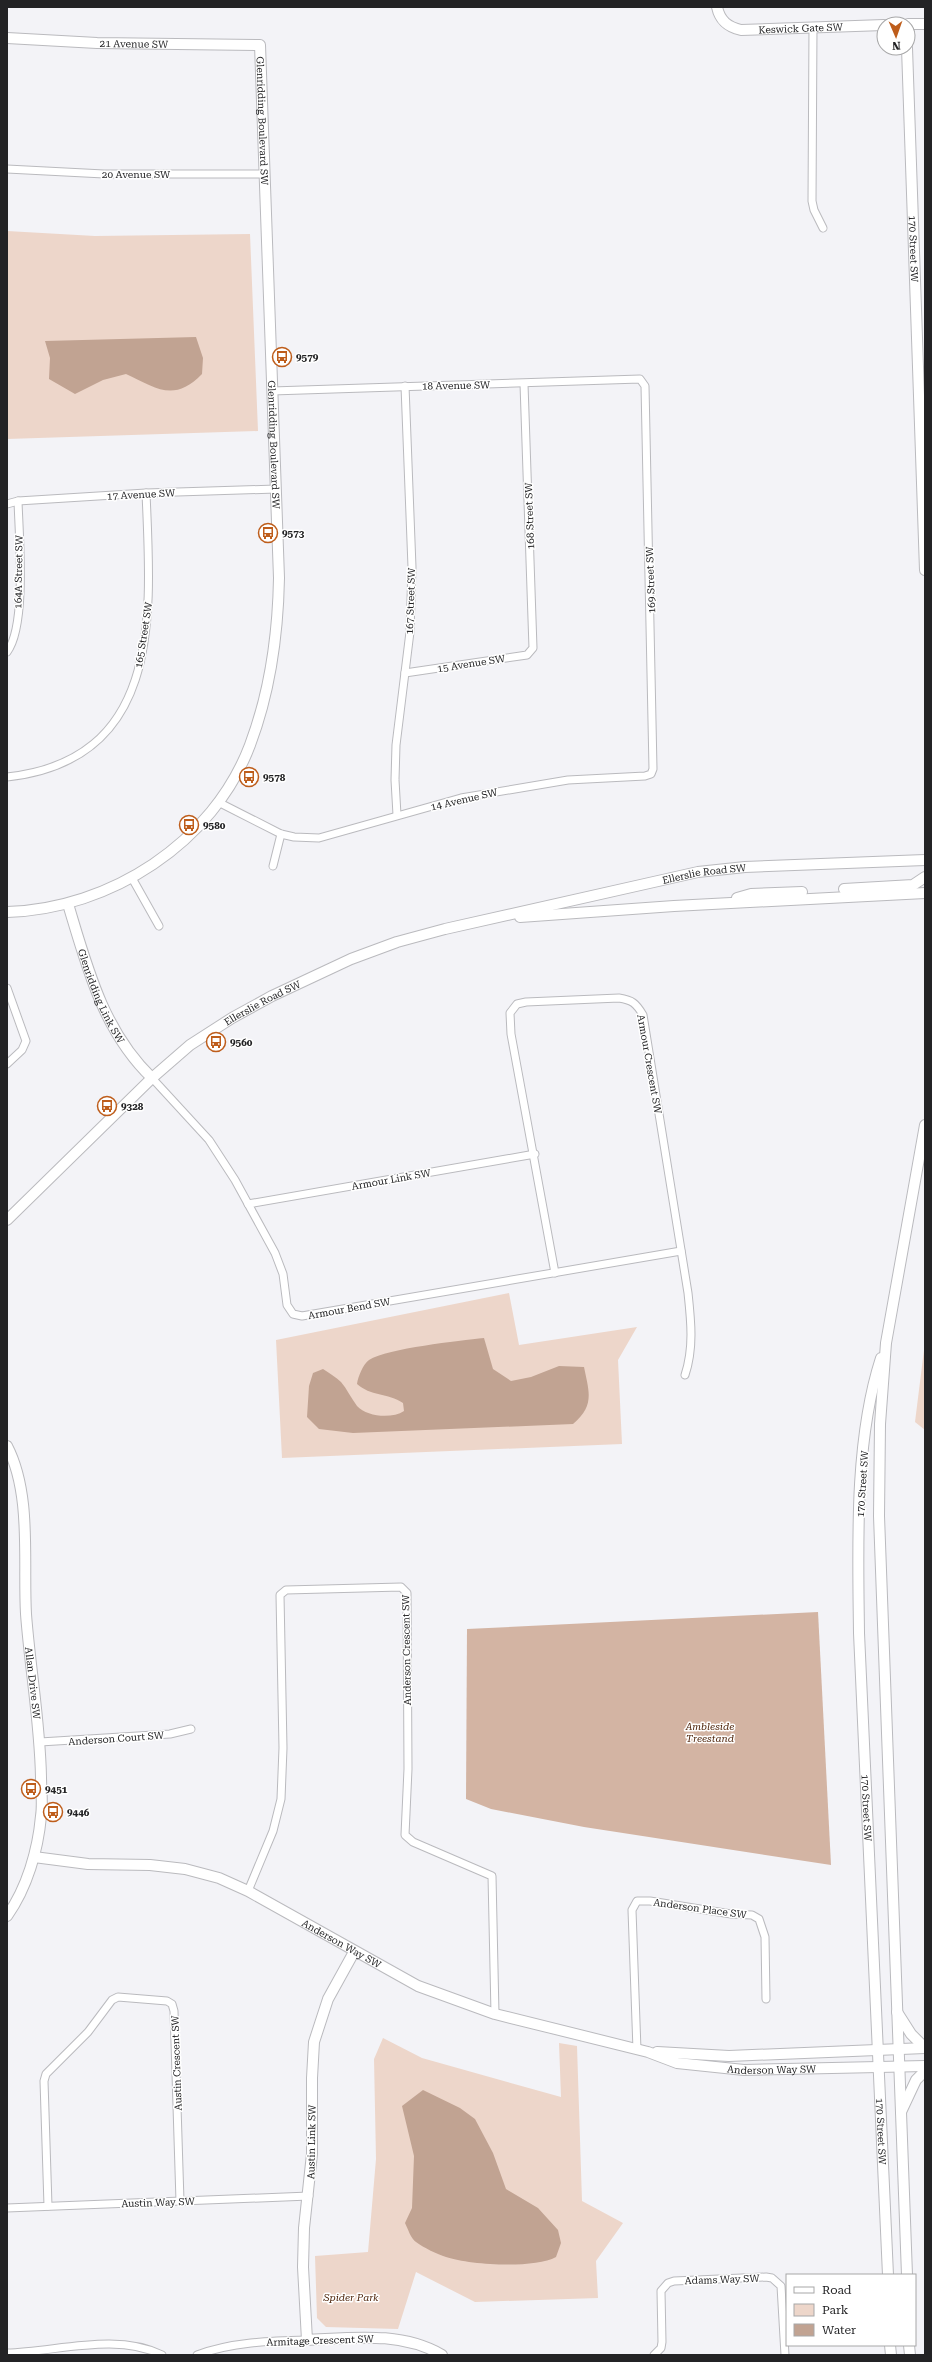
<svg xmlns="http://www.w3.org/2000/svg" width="932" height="2362" font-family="'Roboto Serif',serif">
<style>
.green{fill:#edd6ca}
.forest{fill:#d3b4a3}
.water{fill:#c1a392}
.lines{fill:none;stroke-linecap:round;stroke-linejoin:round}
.street-casing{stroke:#bababe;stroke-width:9}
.secondary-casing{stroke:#bababe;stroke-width:12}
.street{stroke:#fff;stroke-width:7}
.secondary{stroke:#fff;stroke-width:10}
.labels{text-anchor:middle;stroke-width:3;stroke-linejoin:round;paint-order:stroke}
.street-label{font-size:10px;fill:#232325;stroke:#fff}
.poi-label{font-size:10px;font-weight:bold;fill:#232325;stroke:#fff;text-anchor:start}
.park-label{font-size:10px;font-style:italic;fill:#4d2309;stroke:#fff}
</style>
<rect width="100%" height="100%" fill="#f3f3f7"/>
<!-- green -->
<g class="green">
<polygon points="7,231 95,236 250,234 258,431 7,439"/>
<polygon points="509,1293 519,1345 637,1327 618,1360 622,1444 282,1458 276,1340"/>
<polygon points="925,1342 925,1430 915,1422"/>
<polygon points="383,2038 422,2058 561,2097 559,2043 577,2046 582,2201 623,2223 596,2261 598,2298 475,2302 416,2272 398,2329 326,2327 317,2318 315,2256 368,2252 376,2159 374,2059"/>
</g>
<!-- forest -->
<polygon class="forest" points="818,1612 831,1865 584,1827 491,1809 466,1799 467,1629"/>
<!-- water -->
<g class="water">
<path d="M196,337L203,358L202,374C174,403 156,388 126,374L103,380L75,394L49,379L50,358L45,341Z"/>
<path d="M484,1338L493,1369L511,1381L531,1377L559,1366L584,1367C589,1392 595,1405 573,1424L353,1433L319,1429L307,1417L309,1386L313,1373L323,1369C329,1373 336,1377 341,1382C347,1389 351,1398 357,1406C367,1417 392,1419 404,1411L403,1403C388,1393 370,1396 357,1384C358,1377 363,1364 369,1360C388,1348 459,1341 484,1338Z"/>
<path d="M423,2090L460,2108L475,2119L493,2153L506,2189L538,2208L558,2230L561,2243L556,2257C534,2269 470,2265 446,2257C437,2254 424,2248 416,2242C411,2239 408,2229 405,2223L412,2208L414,2156L402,2106Z"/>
</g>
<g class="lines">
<defs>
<g id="street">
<polyline points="813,27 812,201 814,210 823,228"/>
<polyline points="7,169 104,174 265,174"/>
<polyline points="7,504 18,501 146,493 276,489"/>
<path d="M7,652C27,626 19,535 18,501"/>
<polyline points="405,673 527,655 533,648 524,384"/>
<path d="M7,777C164,760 151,612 146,493"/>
<polyline points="218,802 281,834 294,837 319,838 461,798 568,780 645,776 651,774 653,769 645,386 640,379 272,391"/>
<polyline points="397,815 395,780 396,745 410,632 412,567 405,386"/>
<polyline points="273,866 281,834"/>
<polyline points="132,878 159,926"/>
<polyline points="7,988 26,1041 22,1050 7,1064"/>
<polyline points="152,1078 209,1140 235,1180 275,1253 283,1274 287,1305 293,1314 302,1316 681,1251"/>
<polyline points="248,1204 535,1154"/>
<path d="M555,1273L511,1034L510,1013L517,1004L526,1002L619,998C632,1000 636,1003 643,1015L688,1293C691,1321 694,1348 685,1375"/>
<polyline points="40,1742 170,1734 191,1729"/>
<polyline points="248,1891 273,1831 281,1799 283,1748 280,1595 286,1590 401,1587 407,1593 408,1769 405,1835 413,1842 492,1876 495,2014"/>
<polyline points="637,2050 632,1910 637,1901 650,1901 731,1914 752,1915 759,1919 765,1937 766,1999"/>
<polyline points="48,2206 44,2081 46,2074 88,2032 112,2000 118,1997 167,2001 172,2004 174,2011 180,2201"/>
<polyline points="7,2208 309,2196"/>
<path d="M7,2353C56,2352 116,2332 162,2355"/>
<path d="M197,2355C232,2342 269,2341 307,2340"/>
<polyline points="654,2355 661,2348 662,2342 661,2291 668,2283 674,2281 766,2277 772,2278 781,2286 785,2355"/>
</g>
<g id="secondary">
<path id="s1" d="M717,7C720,21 728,27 741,30L884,25"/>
<polyline points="908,24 925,24"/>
<path id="s2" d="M7,38L97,43L260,45L279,578C278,634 270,692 250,745C213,843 110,909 7,912"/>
<path id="s3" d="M907,48L925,570"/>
<polyline points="844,889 913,885 925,877"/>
<polyline points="737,898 751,894 802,892"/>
<path id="s4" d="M68,904C87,967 103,1031 152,1078"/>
<polyline points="520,917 674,906 925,893"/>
<path id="s5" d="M7,1220L152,1078L190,1045L232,1018L272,996L351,959L397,942L445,929L698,872L745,867L925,860"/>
<path id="s6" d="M881,1358C854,1441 858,1546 859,1633L888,2275"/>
<path id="s7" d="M7,1446C32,1494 23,1561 26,1614C30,1668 40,1722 41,1777C41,1790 43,1804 41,1816C38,1850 27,1888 7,1916"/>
<path id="s8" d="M34,1857L88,1864L150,1865L185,1869L219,1878L248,1891L418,1986L495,2014L648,2052L677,2063L744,2070L925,2066"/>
<path d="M354,1952L328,1999L314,2042L312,2078V2154L304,2228L303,2267L307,2340C352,2338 401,2331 442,2355"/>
<polyline points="897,2012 911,2034 925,2048"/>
<polyline points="657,2052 729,2056 925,2048"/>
<polyline points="901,2112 916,2080 925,2071"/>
<polyline points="907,2275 879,1516 880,1424 886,1343 925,1125"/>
<polyline points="890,2345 891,2355"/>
<polyline points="909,2345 910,2355"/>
</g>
</defs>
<!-- street casing -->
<use href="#street" class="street-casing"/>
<!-- secondary casing -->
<use href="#secondary" class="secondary-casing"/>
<!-- street -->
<use href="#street" class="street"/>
<!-- secondary -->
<use href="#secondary" class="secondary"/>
</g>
<!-- icons -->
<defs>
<symbol id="bus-ring" viewBox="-11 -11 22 22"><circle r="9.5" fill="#fff" stroke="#be5d1b" stroke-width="1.5"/><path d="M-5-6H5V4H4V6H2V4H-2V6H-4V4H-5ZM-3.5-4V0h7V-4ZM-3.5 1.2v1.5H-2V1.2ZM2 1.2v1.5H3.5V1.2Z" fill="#be5d1b"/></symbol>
</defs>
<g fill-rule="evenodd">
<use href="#bus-ring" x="271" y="346" width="22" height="22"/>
<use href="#bus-ring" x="257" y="522" width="22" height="22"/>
<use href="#bus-ring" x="238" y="766" width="22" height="22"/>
<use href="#bus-ring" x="178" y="814" width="22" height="22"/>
<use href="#bus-ring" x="205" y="1031" width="22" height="22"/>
<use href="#bus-ring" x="96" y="1095" width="22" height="22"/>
<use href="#bus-ring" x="20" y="1778" width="22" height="22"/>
<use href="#bus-ring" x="42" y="1801" width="22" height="22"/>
</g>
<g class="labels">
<!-- street labels -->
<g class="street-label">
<text dy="4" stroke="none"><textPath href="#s1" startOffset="95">Keswick Gate SW</textPath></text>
<text dy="4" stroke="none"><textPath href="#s2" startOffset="127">21 Avenue SW</textPath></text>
<text dy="4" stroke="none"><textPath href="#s2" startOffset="329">Glenridding Boulevard SW</textPath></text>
<text x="136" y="178">20 Avenue SW</text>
<text dy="4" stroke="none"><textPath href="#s3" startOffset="201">170 Street SW</textPath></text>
<text transform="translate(456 385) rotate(-1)" y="4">18 Avenue SW</text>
<text dy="4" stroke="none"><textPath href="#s2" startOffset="653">Glenridding Boulevard SW</textPath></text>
<text transform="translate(141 494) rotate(-3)" y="4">17 Avenue SW</text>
<text transform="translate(529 516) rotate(-92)" y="4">168 Street SW</text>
<text transform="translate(18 572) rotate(-89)" y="4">164A Street SW</text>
<text transform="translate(650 580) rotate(-92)" y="4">169 Street SW</text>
<text transform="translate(410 601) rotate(-88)" y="4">167 Street SW</text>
<text transform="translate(143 635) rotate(-81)" y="4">165 Street SW</text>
<text transform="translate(471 663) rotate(-9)" y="4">15 Avenue SW</text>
<text transform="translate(464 799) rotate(-13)" y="4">14 Avenue SW</text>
<text dy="4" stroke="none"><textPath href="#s5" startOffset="800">Ellerslie Road SW</textPath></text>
<text dy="4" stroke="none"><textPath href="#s4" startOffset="98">Glenridding Link SW</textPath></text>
<text dy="4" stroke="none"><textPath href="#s5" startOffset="337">Ellerslie Road SW</textPath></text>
<text transform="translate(650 1064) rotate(80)" y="4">Armour Crescent SW</text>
<text transform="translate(391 1179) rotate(-10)" y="4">Armour Link SW</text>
<text transform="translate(349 1308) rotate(-10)" y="4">Armour Bend SW</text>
<text transform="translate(862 1484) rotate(-86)" y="4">170 Street SW</text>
<text transform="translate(406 1650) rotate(-91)" y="4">Anderson Crescent SW</text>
<text dy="4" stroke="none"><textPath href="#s7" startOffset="240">Allan Drive SW</textPath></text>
<text transform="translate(116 1738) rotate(-4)" y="4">Anderson Court SW</text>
<text dy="4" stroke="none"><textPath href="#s6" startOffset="452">170 Street SW</textPath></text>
<text transform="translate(700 1908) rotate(8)" y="4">Anderson Place SW</text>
<text dy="4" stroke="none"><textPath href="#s8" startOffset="326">Anderson Way SW</textPath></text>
<text transform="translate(176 2063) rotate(-92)" y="4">Austin Crescent SW</text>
<text dy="4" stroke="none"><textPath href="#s8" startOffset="779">Anderson Way SW</textPath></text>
<text dy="4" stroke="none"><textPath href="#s6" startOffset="776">170 Street SW</textPath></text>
<text transform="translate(311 2142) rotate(-89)" y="4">Austin Link SW</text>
<text transform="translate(158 2202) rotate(-2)" y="4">Austin Way SW</text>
<text transform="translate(722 2279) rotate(-2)" y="4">Adams Way SW</text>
<text transform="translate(320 2340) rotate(-2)" y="4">Armitage Crescent SW</text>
</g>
<!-- poi labels -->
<g class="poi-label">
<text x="296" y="361">9579</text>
<text x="282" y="537">9573</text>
<text x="263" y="781">9578</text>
<text x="203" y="829">9580</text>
<text x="230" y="1046">9560</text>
<text x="121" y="1110">9328</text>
<text x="45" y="1793">9451</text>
<text x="67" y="1816">9446</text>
</g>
<!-- park labels -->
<g class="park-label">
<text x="710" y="1730">Ambleside<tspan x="710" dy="12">Treestand</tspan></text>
<text x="351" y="2301">Spider Park</text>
</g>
</g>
<!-- border -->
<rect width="932" height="2362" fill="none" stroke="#232325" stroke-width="16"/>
<!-- legend -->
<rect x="786" y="2274" width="130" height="72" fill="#ffffff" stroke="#a7a7a8"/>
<rect x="794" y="2287" width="20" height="6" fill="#ffffff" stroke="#a7a7a8"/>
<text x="822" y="2294" font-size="12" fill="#232325">Road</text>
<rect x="794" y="2304" width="20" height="12" fill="#edd6ca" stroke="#a7a7a8"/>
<text x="822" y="2314" font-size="12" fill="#232325">Park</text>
<rect x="794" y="2324" width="20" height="12" fill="#c1a392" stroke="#a7a7a8"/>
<text x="822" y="2334" font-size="12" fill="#232325">Water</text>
<!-- north arrow -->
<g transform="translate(896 36) rotate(178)"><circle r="19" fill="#ffffff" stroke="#a7a7a8"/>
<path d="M0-3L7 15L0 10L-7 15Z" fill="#be5d1b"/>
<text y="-6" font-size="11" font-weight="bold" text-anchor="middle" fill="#232325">N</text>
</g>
</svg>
